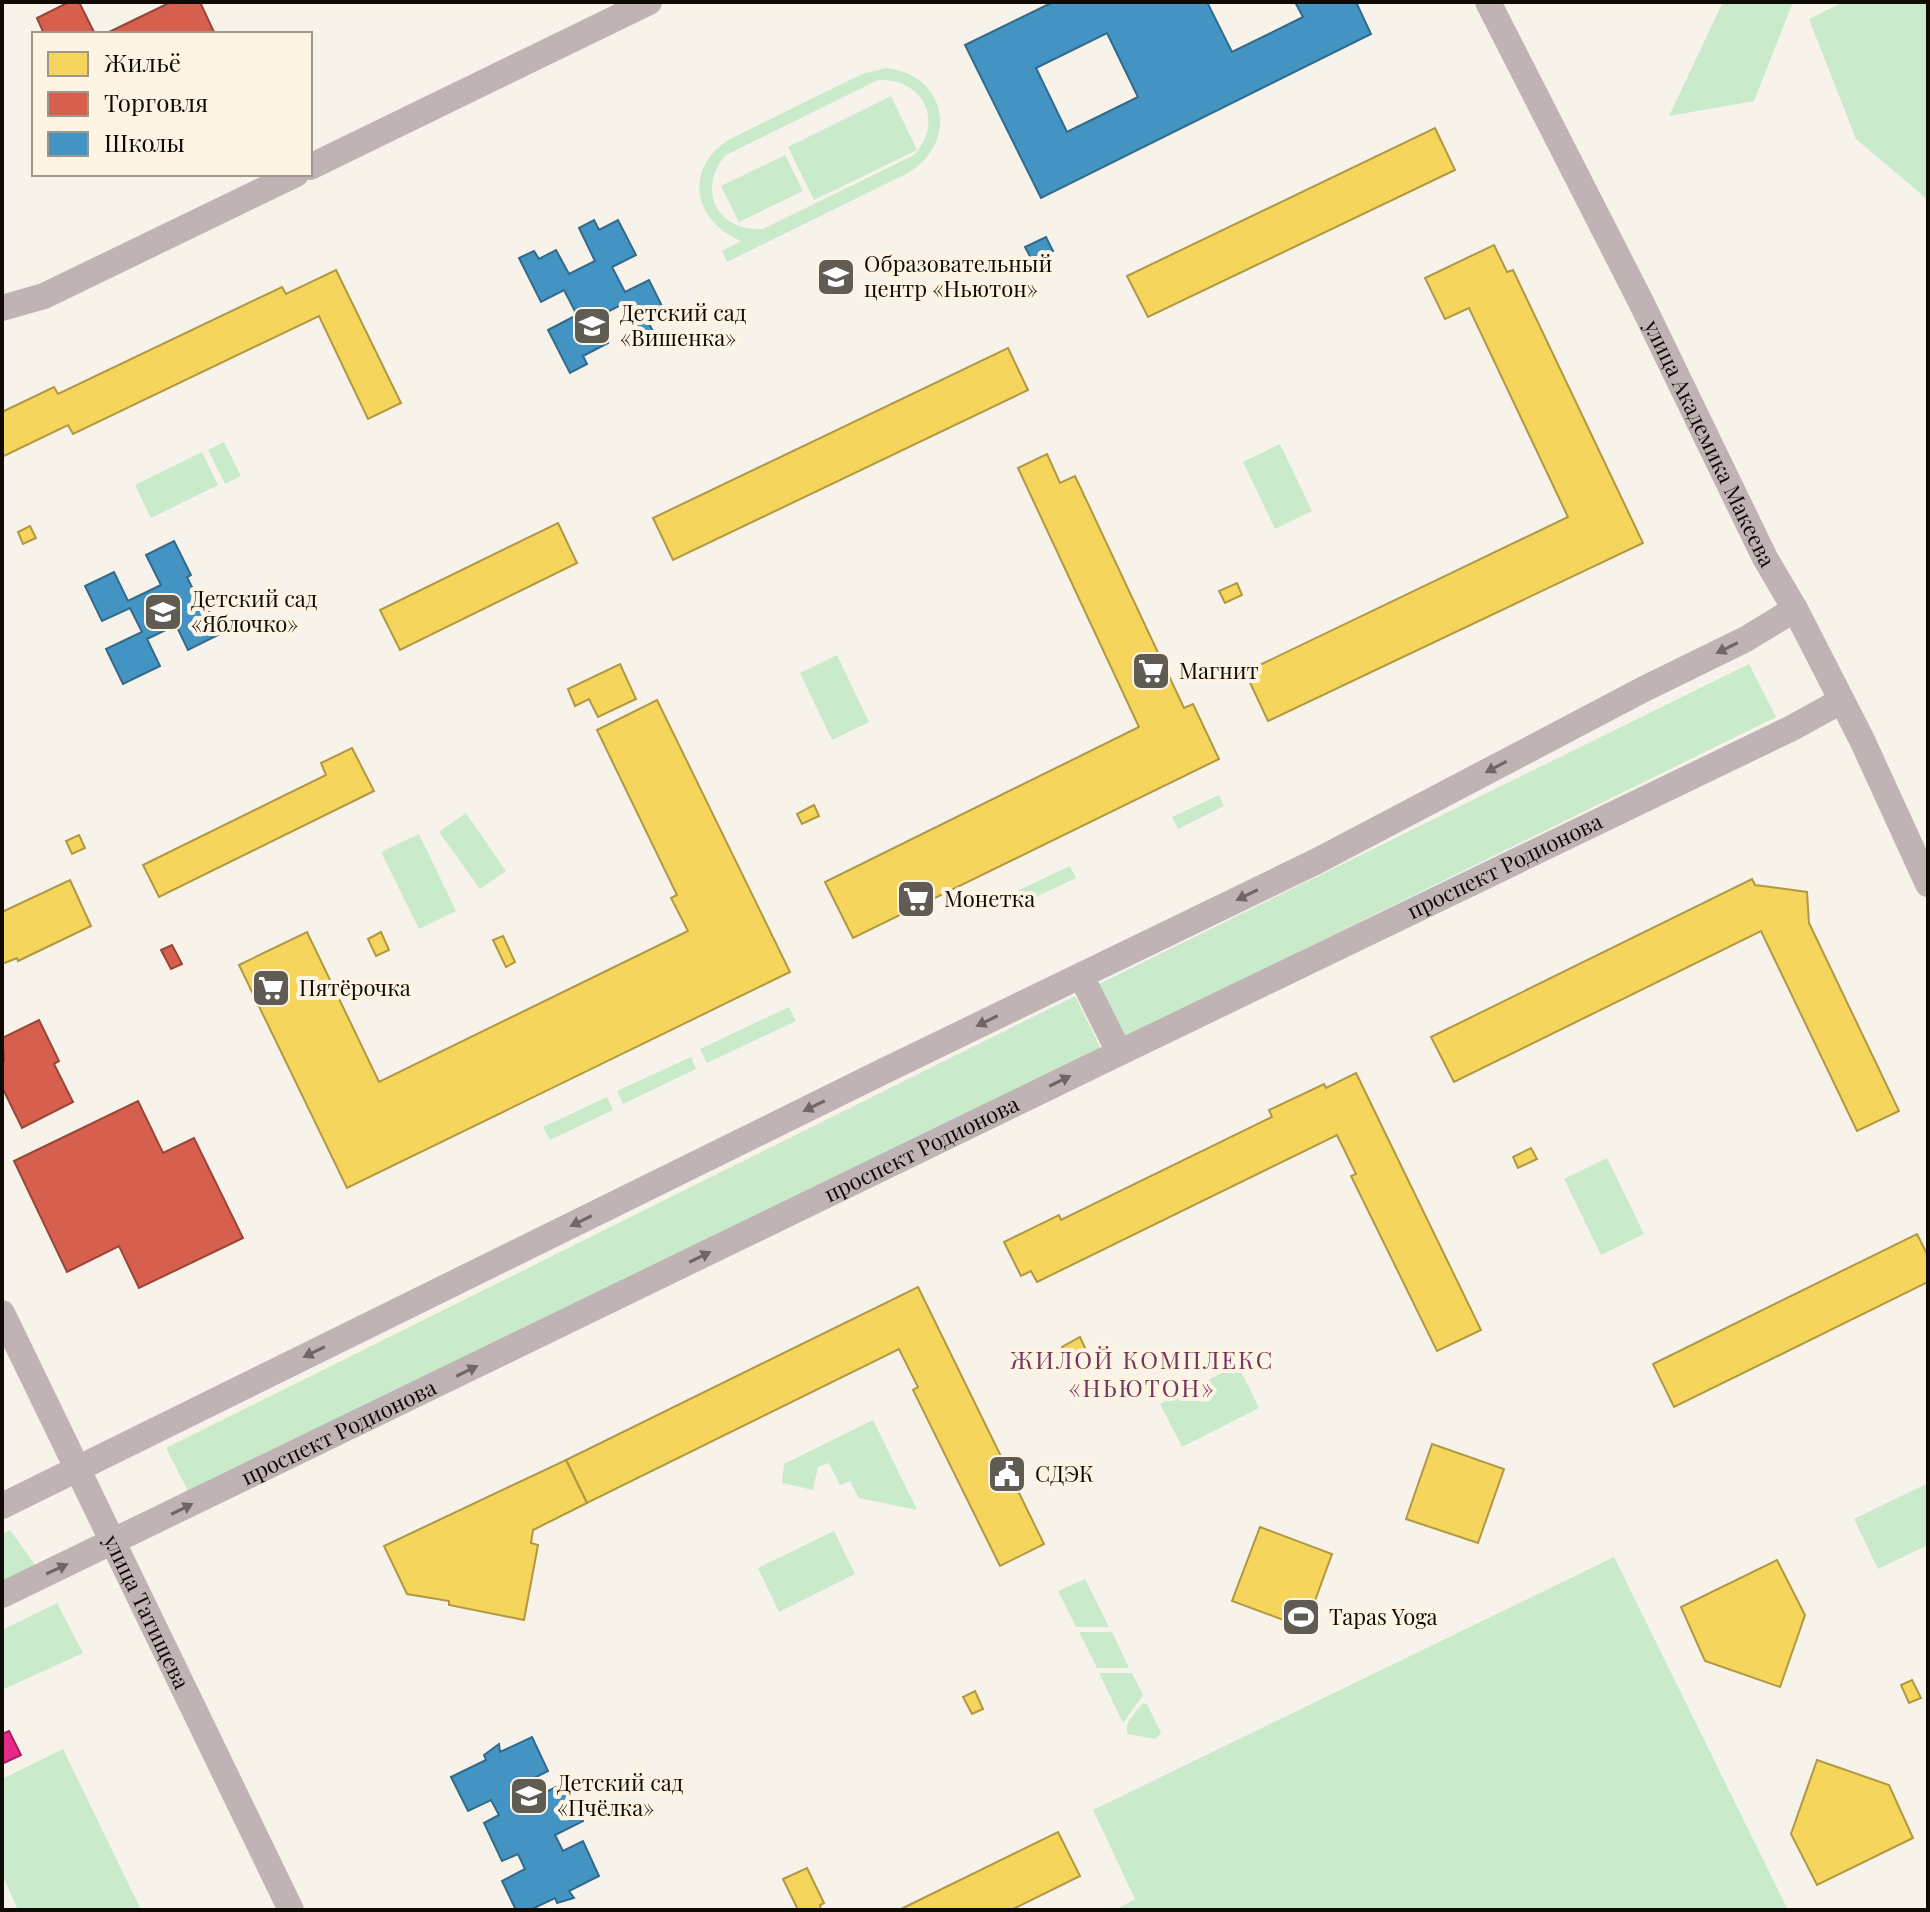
<svg xmlns="http://www.w3.org/2000/svg" width="1930" height="1912" font-family="'Playfair Display',serif">
<style>
.green{fill:#caebcb;fill-rule:evenodd}
.homes{fill:#f6d55c;stroke:#b19842;stroke-width:2}
.shops{fill:#d6604d;stroke:#9a4637;stroke-width:2}
.schools{fill:#4393c3;stroke:#336a8a;stroke-width:2;fill-rule:evenodd}
.health{fill:#e7298a;stroke:#a62062;stroke-width:2}
.lines{fill:none;stroke-linecap:round;stroke-linejoin:round}
.secondary{stroke:#c0b3b4;stroke-width:26}
.oneway{fill:#706765}
.labels{text-anchor:middle;stroke-width:8;stroke-linejoin:round;paint-order:stroke}
.poi-label{font-size:22px;fill:#0f0b04;stroke:#fdf4e4;text-anchor:start}
.street-label{font-size:22px;fill:#0f0b04;stroke:#fdf4e4}
.neighbourhood-label{font-size:24px;letter-spacing:2px;fill:#74365b;stroke:#fdf4e4}
</style>
<rect width="100%" height="100%" fill="#f7f3ea"/>
<!-- green -->
<g class="green">
<polygon points="1723,2 1793,2 1754,101 1669,116"/>
<polygon points="1843,2 1928,2 1928,200 1856,139 1809,19"/>
<path d="M886,68C945,74 960,139 910,172L727,262L722,251L741,241C693,221 683,168 730,139L862,74ZM878,80C923,78 945,121 914,155L763,229C717,232 696,189 726,155Z"/>
<polygon points="891,96 917,150 814,200 788,147"/>
<polygon points="785,155 803,191 739,222 721,186"/>
<polygon points="224,442 241,476 225,484 208,450"/>
<polygon points="1280,444 1312,511 1275,529 1243,462"/>
<polygon points="202,452 218,485 151,518 135,485"/>
<polygon points="837,655 869,722 832,740 800,673"/>
<polygon points="1749,664 1776,717 1126,1037 1099,984"/>
<polygon points="1219,795 1224,806 1178,829 1172,817"/>
<polygon points="466,813 506,871 480,889 439,832"/>
<polygon points="419,834 456,911 419,929 381,852"/>
<polygon points="1070,866 1076,878 1008,910 1002,898"/>
<polygon points="1075,996 1101,1049 191,1497 166,1448"/>
<polygon points="789,1007 796,1021 707,1063 700,1049"/>
<polygon points="691,1057 696,1069 623,1104 617,1091"/>
<polygon points="607,1097 613,1110 550,1140 543,1127"/>
<polygon points="1607,1158 1644,1234 1601,1255 1564,1179"/>
<polygon points="1238,1365 1259,1408 1182,1447 1160,1404"/>
<polygon points="873,1420 917,1510 859,1498 850,1481 840,1485 829,1463 818,1467 813,1490 782,1483 784,1464"/>
<polygon points="1928,1483 1928,1545 1878,1569 1854,1519"/>
<polygon points="10,1530 36,1566 2,1583 2,1534"/>
<polygon points="834,1531 855,1574 779,1612 758,1568"/>
<polygon points="1614,1557 1788,1910 1115,1910 1135,1899 1093,1810"/>
<polygon points="1085,1579 1109,1627 1076,1627 1058,1591"/>
<polygon points="57,1603 83,1653 2,1690 2,1630"/>
<polygon points="1079,1632 1112,1632 1129,1668 1097,1668"/>
<polygon points="1099,1673 1132,1673 1143,1695 1123,1723"/>
<path d="M1143,1703L1147,1704L1161,1733L1155,1739L1128,1734C1123,1723 1136,1712 1143,1703Z"/>
<polygon points="63,1749 141,1910 18,1910 2,1874 2,1779"/>
</g>
<!-- homes -->
<g class="homes">
<polygon points="1435,128 1455,170 1148,317 1127,276"/>
<polygon points="1494,245 1507,272 1513,270 1643,543 1268,721 1245,672 1568,517 1469,308 1445,319 1425,278"/>
<polygon points="336,270 401,403 368,419 319,316 73,434 68,425 2,457 2,412 54,387 58,394 282,287 286,294"/>
<polygon points="1008,348 1028,390 673,560 653,518"/>
<polygon points="1047,454 1060,483 1075,476 1184,708 1193,704 1219,759 853,938 825,882 1139,727 1018,468"/>
<polygon points="558,523 577,563 400,650 380,610"/>
<polygon points="30,526 36,538 23,544 18,532"/>
<polygon points="1237,583 1242,595 1225,603 1219,591"/>
<polygon points="620,664 636,699 598,717 589,699 575,706 568,689"/>
<polygon points="657,700 790,972 347,1188 239,965 307,932 379,1082 688,931 671,898 677,895 597,730"/>
<polygon points="352,748 374,791 159,897 143,865 326,775 321,763"/>
<polygon points="814,805 819,816 802,824 797,814"/>
<polygon points="79,835 85,848 72,854 66,841"/>
<polygon points="1752,879 1755,885 1807,892 1809,923 1899,1111 1857,1131 1761,931 1454,1082 1431,1037"/>
<polygon points="70,880 91,926 18,961 17,958 2,964 2,912"/>
<polygon points="381,932 389,950 376,956 368,939"/>
<polygon points="503,936 515,962 506,967 493,940"/>
<polygon points="1356,1073 1481,1330 1437,1351 1351,1176 1356,1174 1337,1135 1037,1282 1031,1271 1021,1276 1004,1242 1059,1215 1061,1220 1272,1117 1269,1110 1324,1084 1326,1088"/>
<polygon points="1531,1148 1537,1159 1518,1168 1513,1157"/>
<polygon points="1917,1234 1928,1256 1928,1282 1674,1407 1653,1364"/>
<polygon points="918,1287 1044,1544 1000,1566 913,1390 918,1387 899,1349 587,1503 566,1460"/>
<polygon points="1080,1337 1086,1350 1068,1359 1062,1347"/>
<polygon points="1432,1444 1504,1469 1478,1543 1406,1519"/>
<polygon points="566,1460 587,1503 533,1530 531,1543 538,1545 524,1620 449,1605 449,1601 407,1594 384,1546"/>
<polygon points="1260,1527 1332,1554 1305,1628 1232,1601"/>
<polygon points="1777,1560 1805,1615 1780,1687 1705,1661 1681,1607"/>
<polygon points="1912,1680 1921,1698 1909,1703 1901,1685"/>
<polygon points="975,1691 983,1709 972,1714 963,1697"/>
<polygon points="1817,1760 1889,1785 1913,1838 1817,1885 1791,1834"/>
<polygon points="1058,1832 1080,1876 1011,1910 899,1910"/>
<polygon points="807,1868 824,1903 820,1905 821,1910 798,1910 783,1879"/>
</g>
<!-- shops -->
<g class="shops">
<polygon points="69,2 79,2 95,34 44,34 37,18"/>
<polygon points="171,2 200,2 214,32 210,34 105,34"/>
<polygon points="172,945 182,964 171,969 161,950"/>
<polygon points="39,1020 59,1061 54,1064 73,1102 22,1128 2,1087 2,1061 4,1060 2,1038"/>
<polygon points="138,1101 163,1153 194,1138 243,1238 139,1288 119,1246 67,1272 14,1161"/>
</g>
<!-- schools -->
<g class="schools">
<path d="M1053,2H1207L1232,52L1303,17L1295,2H1356L1371,34L1041,198L965,45ZM1107,33L1138,97L1067,132L1036,68Z"/>
<polygon points="594,220 599,230 618,220 636,255 612,267 625,292 649,280 666,314 648,322 653,331 638,339 621,305 595,318 608,343 583,356 587,364 570,373 548,330 577,315 564,290 541,302 519,258 534,251 539,259 556,250 569,274 595,261 579,228"/>
<polygon points="1046,237 1053,251 1033,262 1025,247"/>
<polygon points="174,541 191,575 187,577 200,604 204,602 220,634 188,650 176,625 147,639 160,666 123,684 106,649 142,632 130,608 102,621 85,586 114,572 128,601 161,585 146,555"/>
<polygon points="532,1737 548,1771 528,1781 536,1797 564,1783 583,1821 555,1835 563,1851 583,1841 599,1876 569,1891 574,1898 557,1903 555,1898 530,1910 516,1910 502,1881 525,1869 518,1854 502,1861 484,1823 499,1815 491,1800 468,1811 451,1777 486,1760 484,1755 499,1744 500,1752"/>
</g>
<!-- health -->
<polygon class="health" points="9,1731 21,1755 2,1764 2,1734"/>
<g class="lines">
<!-- secondary -->
<g class="secondary">
<path id="s1" d="M1488,2L1642,304L1765,558L1795,609L1862,740L1928,884"/>
<polyline points="310,167 649,2"/>
<polyline points="2,308 44,296 296,174"/>
<polyline points="1081,976 1119,1052"/>
<path id="s2" d="M2,1313L291,1910"/>
<polyline points="2,1506 884,1071 1317,861 1644,689 1746,639 1795,609"/>
<path id="s3" d="M2,1595C599,1308 1194,1014 1792,728L1841,701"/>
</g>
</g>
<!-- one-way arrows -->
<defs><path id="oneway-solid" d="M-6-.8H1V-3.2L6.5 0L1 3.2V.8H-6Z" transform="scale(2)"/></defs>
<g class="oneway">
<use href="#oneway-solid" transform="translate(1727 648) rotate(154)"/>
<use href="#oneway-solid" transform="translate(1496 767) rotate(152)"/>
<use href="#oneway-solid" transform="translate(1247 895) rotate(154)"/>
<use href="#oneway-solid" transform="translate(987 1021) rotate(154)"/>
<use href="#oneway-solid" transform="translate(1060 1081) rotate(-26)"/>
<use href="#oneway-solid" transform="translate(814 1106) rotate(154)"/>
<use href="#oneway-solid" transform="translate(581 1221) rotate(154)"/>
<use href="#oneway-solid" transform="translate(700 1257) rotate(-26)"/>
<use href="#oneway-solid" transform="translate(314 1352) rotate(154)"/>
<use href="#oneway-solid" transform="translate(467 1371) rotate(-26)"/>
<use href="#oneway-solid" transform="translate(182 1509) rotate(-26)"/>
<use href="#oneway-solid" transform="translate(57 1569) rotate(-25)"/>
</g>
<!-- icons -->
<defs>
<symbol id="school-square" viewBox="-11 -11 22 22"><rect x="-9" y="-9" width="18" height="18" rx="4" fill="#605c54" stroke="#fdf4e4"/><path d="M0-5L7-2L0 1L-7-2ZM-4 1L0 2.5L4 1V4Q0 6-4 4Z" fill="#fff"/></symbol>
<symbol id="supermarket-square" viewBox="-11 -11 22 22"><rect x="-9" y="-9" width="18" height="18" rx="4" fill="#605c54" stroke="#fdf4e4"/><path d="M-6-5.5h2.5l.6 2H6L4.5 2H-2.5L-4.4-4H-6ZM-1.5 3.2a1.3 1.3 0 1 0 .1 0ZM3 3.2a1.3 1.3 0 1 0 .1 0Z" fill="#fff"/></symbol>
<symbol id="civic-square" viewBox="-11 -11 22 22"><rect x="-9" y="-9" width="18" height="18" rx="4" fill="#605c54" stroke="#fdf4e4"/><path d="M-.6-6.5H3V-4.5H.6V-3L4-1V1h2V6H-6V1h2V-1L-.6-3ZM-1.2 2.5V6h2.4V2.5Z" fill="#fff"/></symbol>
<symbol id="stadium-square" viewBox="-11 -11 22 22"><rect x="-9" y="-9" width="18" height="18" rx="4" fill="#605c54" stroke="#fdf4e4"/><path d="M0-5a6.5 5 0 1 0 0 10a6.5 5 0 1 0 0-10ZM-3.5-1.8h7v3.6h-7Z" fill="#fff"/></symbol>
</defs>
<g fill-rule="evenodd">
<use href="#school-square" x="814" y="255" width="44" height="44"/>
<use href="#school-square" x="570" y="304" width="44" height="44"/>
<use href="#school-square" x="141" y="590" width="44" height="44"/>
<use href="#supermarket-square" x="1129" y="649" width="44" height="44"/>
<use href="#supermarket-square" x="894" y="877" width="44" height="44"/>
<use href="#supermarket-square" x="249" y="966" width="44" height="44"/>
<use href="#civic-square" x="985" y="1452" width="44" height="44"/>
<use href="#stadium-square" x="1279" y="1595" width="44" height="44"/>
<use href="#school-square" x="507" y="1774" width="44" height="44"/>
</g>
<g class="labels">
<!-- poi labels -->
<g class="poi-label">
<text x="864" y="272">Образовательный<tspan x="864" dy="25">центр «Ньютон»</tspan></text>
<text x="620" y="321">Детский сад<tspan x="620" dy="25">«Вишенка»</tspan></text>
<text x="191" y="607">Детский сад<tspan x="191" dy="25">«Яблочко»</tspan></text>
<text x="1179" y="679">Магнит</text>
<text x="944" y="907">Монетка</text>
<text x="299" y="996">Пятёрочка</text>
<text x="1035" y="1482">СДЭК</text>
<text x="1329" y="1625">Tapas Yoga</text>
<text x="557" y="1791">Детский сад<tspan x="557" dy="25">«Пчёлка»</tspan></text>
</g>
<!-- street labels -->
<g class="street-label">
<text dy="8" stroke="none"><textPath href="#s1" startOffset="494">улица Академика Макеева</textPath></text>
<text dy="8" stroke="none"><textPath href="#s3" startOffset="1670">проспект Родионова</textPath></text>
<text dy="8" stroke="none"><textPath href="#s3" startOffset="1022">проспект Родионова</textPath></text>
<text dy="8" stroke="none"><textPath href="#s3" startOffset="374">проспект Родионова</textPath></text>
<text dy="8" stroke="none"><textPath href="#s2" startOffset="332">улица Татищева</textPath></text>
</g>
<!-- neighbourhood labels -->
<g class="neighbourhood-label">
<text x="1142" y="1369">ЖИЛОЙ КОМПЛЕКС<tspan x="1142" dy="28">«НЬЮТОН»</tspan></text>
</g>
</g>
<!-- border -->
<rect width="1930" height="1912" fill="none" stroke="#0f0b04" stroke-width="8"/>
<!-- legend -->
<rect x="32" y="32" width="280" height="144" fill="#fdf4e4" stroke="#9e978a" stroke-width="2"/>
<rect x="48" y="52" width="40" height="24" fill="#f6d55c" stroke="#9e978a" stroke-width="2"/>
<text x="104" y="72" font-size="24" fill="#0f0b04">Жильё</text>
<rect x="48" y="92" width="40" height="24" fill="#d6604d" stroke="#9e978a" stroke-width="2"/>
<text x="104" y="112" font-size="24" fill="#0f0b04">Торговля</text>
<rect x="48" y="132" width="40" height="24" fill="#4393c3" stroke="#9e978a" stroke-width="2"/>
<text x="104" y="152" font-size="24" fill="#0f0b04">Школы</text>
</svg>
